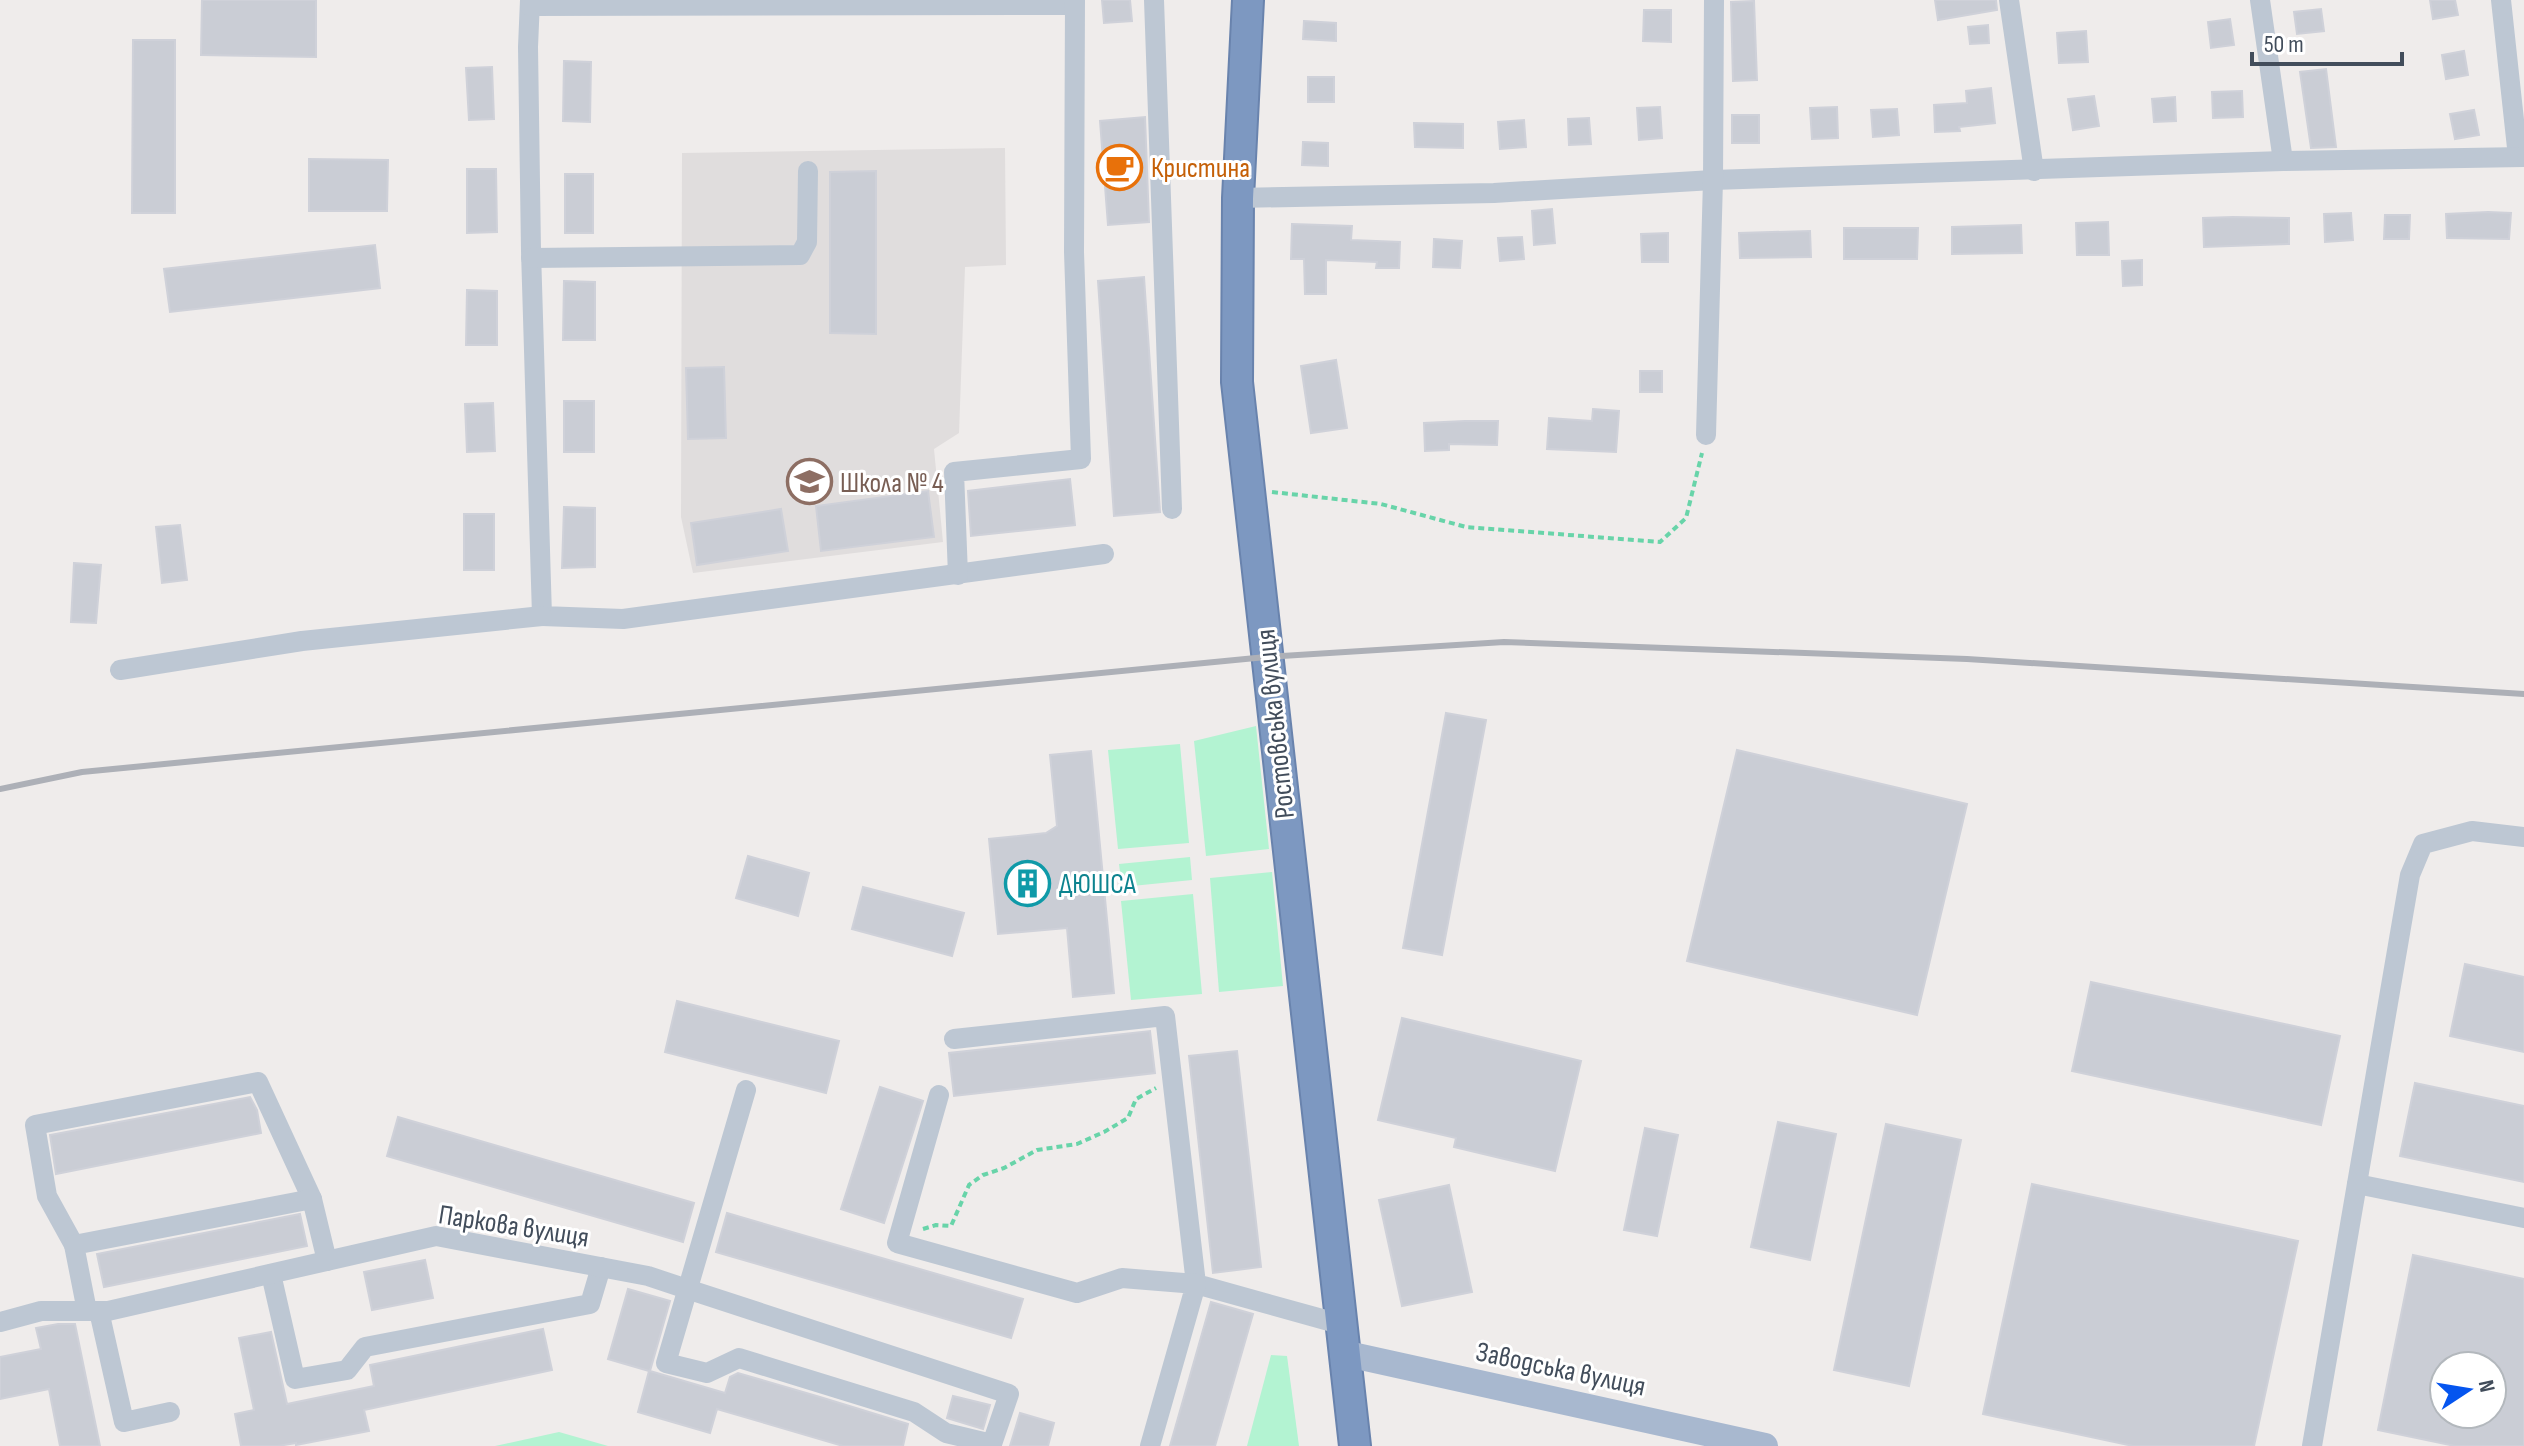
<svg xmlns="http://www.w3.org/2000/svg" width="2524" height="1446" font-family="'Sofia Sans Condensed',sans-serif">
<style>
.education{fill:#e0dddd}
.green{fill:#b3f3d2}
.building{fill:#cacdd5;stroke:#cfd1d9;stroke-width:2;fill-rule:evenodd}
.lines{fill:none;stroke-linecap:round;stroke-linejoin:round}
.highway-casing{stroke:#6983ad;stroke-width:34}
.path{stroke:#68d4a9;stroke-width:4;stroke-dasharray:6 4;stroke-linecap:butt}
.minor{stroke:#bdc7d3;stroke-width:20}
.major{stroke:#a8b8cf;stroke-width:26}
.highway{stroke:#7d98c1;stroke-width:30}
.rail{stroke:#adb0b7;stroke-width:6}
.labels{text-anchor:middle;stroke-width:6;stroke-linejoin:round;paint-order:stroke}
.food-label{font-size:28px;fill:#c56008;stroke:#fff;text-anchor:start}
.education-label{font-size:28px;fill:#785e54;stroke:#fff;text-anchor:start}
.street-label{font-size:28px;fill:#424d5b;stroke:#fff}
.culture-label{font-size:28px;fill:#0d838f;stroke:#fff;text-anchor:start}
</style>
<rect width="100%" height="100%" fill="#efeceb"/>
<!-- education -->
<polygon class="education" points="1005,148 1006,265 965,267 959,433 934,449 943,542 693,573 681,517 682,153"/>
<!-- green -->
<g class="green">
<polygon points="1256,726 1269,849 1206,856 1194,741"/>
<polygon points="1180,744 1189,843 1118,849 1108,750"/>
<polygon points="1190,857 1192,880 1122,887 1119,864"/>
<polygon points="1272,872 1283,986 1219,992 1210,878"/>
<polygon points="1193,894 1202,994 1131,1000 1121,901"/>
<polygon points="1271,1355 1287,1356 1299,1446 1247,1446"/>
<polygon points="559,1432 608,1446 495,1446"/>
</g>
<!-- building -->
<g class="building">
<polygon points="202,0 316,0 316,57 201,55"/>
<polygon points="1102,0 1130,0 1132,21 1104,23"/>
<polygon points="1935,0 1996,0 1997,10 1938,20"/>
<polygon points="2430,0 2455,0 2458,15 2433,19"/>
<polygon points="1754,1 1757,80 1733,81 1731,2"/>
<polygon points="2321,9 2324,31 2297,34 2294,12"/>
<polygon points="1644,10 1671,10 1671,42 1643,41"/>
<polygon points="2230,19 2234,45 2211,48 2208,22"/>
<polygon points="1304,21 1336,23 1336,41 1303,39"/>
<polygon points="1988,25 1989,43 1970,44 1968,27"/>
<polygon points="2086,31 2088,62 2059,63 2057,33"/>
<polygon points="133,40 175,40 175,213 132,213"/>
<polygon points="2464,51 2468,75 2446,79 2442,55"/>
<polygon points="564,61 591,62 590,122 563,121"/>
<polygon points="492,67 494,119 469,120 466,68"/>
<polygon points="2326,69 2336,147 2311,148 2300,72"/>
<rect x="1308" y="77" width="26" height="25"/>
<polygon points="1991,88 1995,123 1959,127 1960,131 1935,132 1934,105 1967,103 1966,91"/>
<polygon points="2242,91 2243,117 2213,118 2212,92"/>
<polygon points="2094,96 2099,126 2073,130 2068,99"/>
<polygon points="2175,97 2176,121 2154,122 2152,99"/>
<polygon points="1660,107 1662,138 1639,140 1637,108"/>
<polygon points="1837,107 1838,138 1812,139 1810,108"/>
<polygon points="1897,109 1899,135 1873,137 1871,110"/>
<polygon points="2474,110 2479,135 2455,139 2450,114"/>
<rect x="1732" y="115" width="27" height="28"/>
<polygon points="1145,117 1149,222 1108,225 1100,121"/>
<polygon points="1589,118 1591,144 1569,145 1568,119"/>
<polygon points="1524,120 1526,147 1500,149 1498,122"/>
<polygon points="1414,123 1463,124 1463,148 1415,147"/>
<polygon points="1303,142 1328,143 1328,166 1302,165"/>
<polygon points="309,159 388,160 387,211 309,211"/>
<polygon points="467,169 496,169 497,232 467,233"/>
<polygon points="876,171 876,334 830,333 830,172"/>
<rect x="565" y="174" width="28" height="59"/>
<polygon points="1552,209 1555,243 1534,245 1532,211"/>
<polygon points="2488,212 2511,213 2509,239 2447,238 2446,214"/>
<polygon points="2351,213 2353,240 2325,242 2324,214"/>
<polygon points="2385,215 2410,215 2409,239 2384,239"/>
<polygon points="2233,217 2289,218 2289,244 2204,247 2203,218"/>
<polygon points="2108,222 2109,255 2077,255 2076,223"/>
<polygon points="1292,224 1352,226 1351,240 1400,242 1399,268 1376,268 1377,262 1326,260 1326,294 1305,294 1304,259 1291,259"/>
<polygon points="2021,225 2022,253 1952,254 1952,227"/>
<polygon points="1844,228 1918,228 1917,259 1844,259"/>
<polygon points="1810,231 1811,257 1740,258 1739,233"/>
<polygon points="1668,233 1668,262 1642,262 1641,234"/>
<polygon points="1522,237 1524,259 1500,261 1498,238"/>
<polygon points="1434,239 1462,241 1460,268 1433,267"/>
<polygon points="375,245 380,288 170,312 164,269"/>
<polygon points="2142,260 2142,285 2123,286 2122,261"/>
<polygon points="1144,277 1160,512 1114,516 1098,281"/>
<polygon points="564,281 595,282 595,340 563,340"/>
<polygon points="467,290 497,291 497,345 466,345"/>
<polygon points="1336,360 1347,428 1311,433 1301,366"/>
<polygon points="724,367 726,438 688,439 686,368"/>
<rect x="1640" y="371" width="22" height="21"/>
<rect x="564" y="401" width="30" height="51"/>
<polygon points="493,403 495,451 467,452 465,404"/>
<polygon points="1593,409 1619,411 1616,452 1547,449 1549,418 1592,421"/>
<polygon points="1465,421 1498,421 1497,445 1449,444 1449,450 1425,451 1424,423"/>
<polygon points="1070,479 1075,525 971,536 968,491"/>
<polygon points="928,491 934,537 821,551 816,506"/>
<polygon points="564,507 595,508 595,567 562,568"/>
<polygon points="781,509 788,551 697,565 691,523"/>
<rect x="464" y="514" width="30" height="56"/>
<polygon points="180,525 187,580 162,583 156,527"/>
<polygon points="74,563 101,565 96,623 71,622"/>
<polygon points="1446,713 1486,720 1442,955 1403,948"/>
<polygon points="1737,750 1967,804 1917,1015 1687,961"/>
<polygon points="1091,751 1114,993 1073,997 1067,928 998,934 989,839 1046,833 1057,826 1050,755"/>
<polygon points="748,856 809,873 798,916 736,898"/>
<polygon points="863,887 964,913 952,956 852,929"/>
<polygon points="2465,964 2524,977 2524,1052 2450,1036"/>
<polygon points="2091,982 2340,1036 2321,1125 2072,1071"/>
<polygon points="677,1001 839,1041 826,1093 665,1052"/>
<polygon points="1402,1018 1581,1061 1555,1171 1454,1147 1456,1138 1378,1120"/>
<polygon points="1150,1031 1155,1073 954,1096 949,1053"/>
<polygon points="1237,1051 1261,1267 1213,1273 1189,1056"/>
<polygon points="2415,1083 2524,1106 2524,1182 2400,1156"/>
<polygon points="880,1087 923,1101 884,1223 841,1209"/>
<polygon points="250,1097 257,1110 261,1133 56,1174 50,1135"/>
<polygon points="398,1117 694,1203 683,1242 387,1156"/>
<polygon points="1778,1122 1836,1134 1810,1260 1751,1247"/>
<polygon points="1886,1124 1961,1140 1909,1386 1834,1370"/>
<polygon points="1645,1128 1678,1135 1657,1236 1624,1230"/>
<polygon points="2032,1184 2298,1241 2254,1446 2133,1446 1983,1414"/>
<polygon points="1449,1185 1472,1292 1402,1306 1379,1200"/>
<polygon points="727,1213 1023,1299 1011,1338 716,1252"/>
<polygon points="300,1214 307,1246 104,1287 97,1254"/>
<path d="M2413,1255L2524,1279V1446H2455L2378,1430ZM2444,1366H2492V1414H2444Z"/>
<polygon points="425,1260 433,1298 372,1310 364,1272"/>
<polygon points="628,1289 670,1301 650,1371 725,1393 730,1377 738,1373 820,1397 908,1424 903,1446 843,1446 717,1409 710,1433 638,1412 649,1371 608,1359"/>
<polygon points="1211,1302 1253,1314 1215,1446 1170,1446"/>
<polygon points="58,1324 75,1324 100,1446 60,1446 49,1389 0,1399 0,1357 41,1349 36,1328"/>
<polygon points="543,1329 552,1370 364,1410 369,1431 296,1445 296,1443 278,1446 241,1446 235,1414 254,1410 239,1338 271,1332 287,1404 374,1386 370,1365"/>
<polygon points="953,1396 990,1405 983,1429 947,1418"/>
<polygon points="1020,1413 1054,1423 1048,1446 1010,1446"/>
</g>
<g class="lines">
<defs>
<polyline id="highway" points="1248,0 1238,198 1237,382 1355,1446"/>
</defs>
<!-- highway casing -->
<use href="#highway" class="highway-casing"/>
<!-- path -->
<g class="path">
<polyline points="1272,492 1381,504 1466,527 1660,542 1686,518 1702,453"/>
<polyline points="923,1229 936,1225 951,1226 969,1185 983,1175 1004,1168 1037,1150 1077,1144 1104,1132 1128,1118 1136,1099 1156,1088"/>
</g>
<!-- minor -->
<g class="minor">
<polyline points="530,0 528,47 531,251 542,616 623,619 1104,554"/>
<polyline points="1154,0 1172,509"/>
<polyline points="2009,0 2034,171"/>
<polyline points="2260,0 2283,161"/>
<polyline points="2501,0 2518,157"/>
<polyline points="530,6 1074,5"/>
<polyline points="1238,198 1494,193 1713,180 2283,161 2524,157"/>
<polyline points="531,258 800,255 807,242 808,171"/>
<polyline points="1706,435 1713,180 1714,0"/>
<polyline points="958,575 954,472 1081,459 1074,252 1075,0"/>
<polyline points="120,670 302,641 542,616"/>
<polyline points="954,1039 1165,1016 1196,1284 1340,1324"/>
<polyline points="939,1095 897,1243 1077,1293 1122,1278 1196,1284 1150,1446"/>
<polyline points="2357,1184 2524,1218"/>
<polyline points="74,1245 47,1196 35,1125 258,1082 312,1199"/>
<polyline points="271,1274 295,1379 347,1370 365,1347 590,1304 601,1267"/>
<polyline points="87,1311 74,1245 312,1199 327,1261"/>
<polyline points="99,1311 124,1422 170,1412"/>
<polyline points="0,1322 41,1311 108,1311 436,1236 648,1276 687,1289 1009,1394 992,1444 946,1433 914,1412 739,1358 707,1373 666,1363 746,1090"/>
<polyline points="2312,1446 2410,875 2423,844 2472,831 2524,837"/>
</g>
<!-- major -->
<polyline class="major" points="1343,1353 1765,1446"/>
<!-- highway -->
<use href="#highway" class="highway"/>
<!-- rail -->
<polyline class="rail" points="0,789 82,772 1266,657 1504,642 1967,659 2524,694"/>
</g>
<!-- icons -->
<defs>
<symbol id="cafe-ring" viewBox="-11 -11 22 22"><circle r="9.5" fill="#fff" stroke="#e8710a" stroke-width="1.5"/><path d="M-5.5-4.5H6V0H3Q3 3.5 0 3.5H-2.5Q-5.5 3.5-5.5 0ZM3-3.2v2h1.7v-2ZM-6 4.5H4V6H-6Z" fill="#e8710a"/></symbol>
<symbol id="school-ring" viewBox="-11 -11 22 22"><circle r="9.5" fill="#fff" stroke="#8d6e63" stroke-width="1.5"/><path d="M0-5L7-2L0 1L-7-2ZM-4 1L0 2.5L4 1V4Q0 6-4 4Z" fill="#8d6e63"/></symbol>
<symbol id="building-ring" viewBox="-11 -11 22 22"><circle r="9.5" fill="#fff" stroke="#0f9aa8" stroke-width="1.5"/><path d="M-4-6H4V6H1V3H-1V6H-4ZM-2.5-4.3h1.7v1.8h-1.7ZM.8-4.3h1.7v1.8H.8ZM-2.5-1h1.7V.8h-1.7ZM.8-1h1.7V.8H.8Z" fill="#0f9aa8"/></symbol>
</defs>
<g fill-rule="evenodd">
<use href="#cafe-ring" x="1094" y="142" width="51" height="51"/>
<use href="#school-ring" x="784" y="456" width="51" height="51"/>
<use href="#building-ring" x="1002" y="858" width="51" height="51"/>
</g>
<g class="labels">
<!-- food labels -->
<g class="food-label">
<text x="1151" y="177">Кристина</text>
</g>
<!-- education labels -->
<g class="education-label">
<text x="840" y="492">Школа № 4</text>
</g>
<!-- street labels -->
<g class="street-label">
<text transform="translate(1274 724) rotate(-96)" y="10">Ростовська вулиця</text>
<text transform="translate(514 1225) rotate(9)" y="10">Паркова вулиця</text>
<text transform="translate(1561 1368) rotate(12)" y="10">Заводська вулиця</text>
</g>
<!-- culture labels -->
<g class="culture-label">
<text x="1059" y="893">ДЮШСА</text>
</g>
</g>
<!-- north arrow -->
<g transform="translate(2468 1390) rotate(78)"><circle r="38" fill="#ffffff" stroke="#b3b8bd" stroke-width="2"/>
<path d="M0-6L14 30L0 20L-14 30Z" fill="#0555ef"/>
<text y="-12" font-size="22" font-weight="bold" text-anchor="middle" fill="#424d5b">N</text>
</g>
<!-- scale -->
<path d="M2252 52v12h150v-12" fill="none" stroke="#424d5b" stroke-width="4"/>
<text x="2264" y="52" font-size="24" fill="#424d5b" stroke="#ffffff" stroke-width="6" paint-order="stroke">50 m</text>
</svg>
